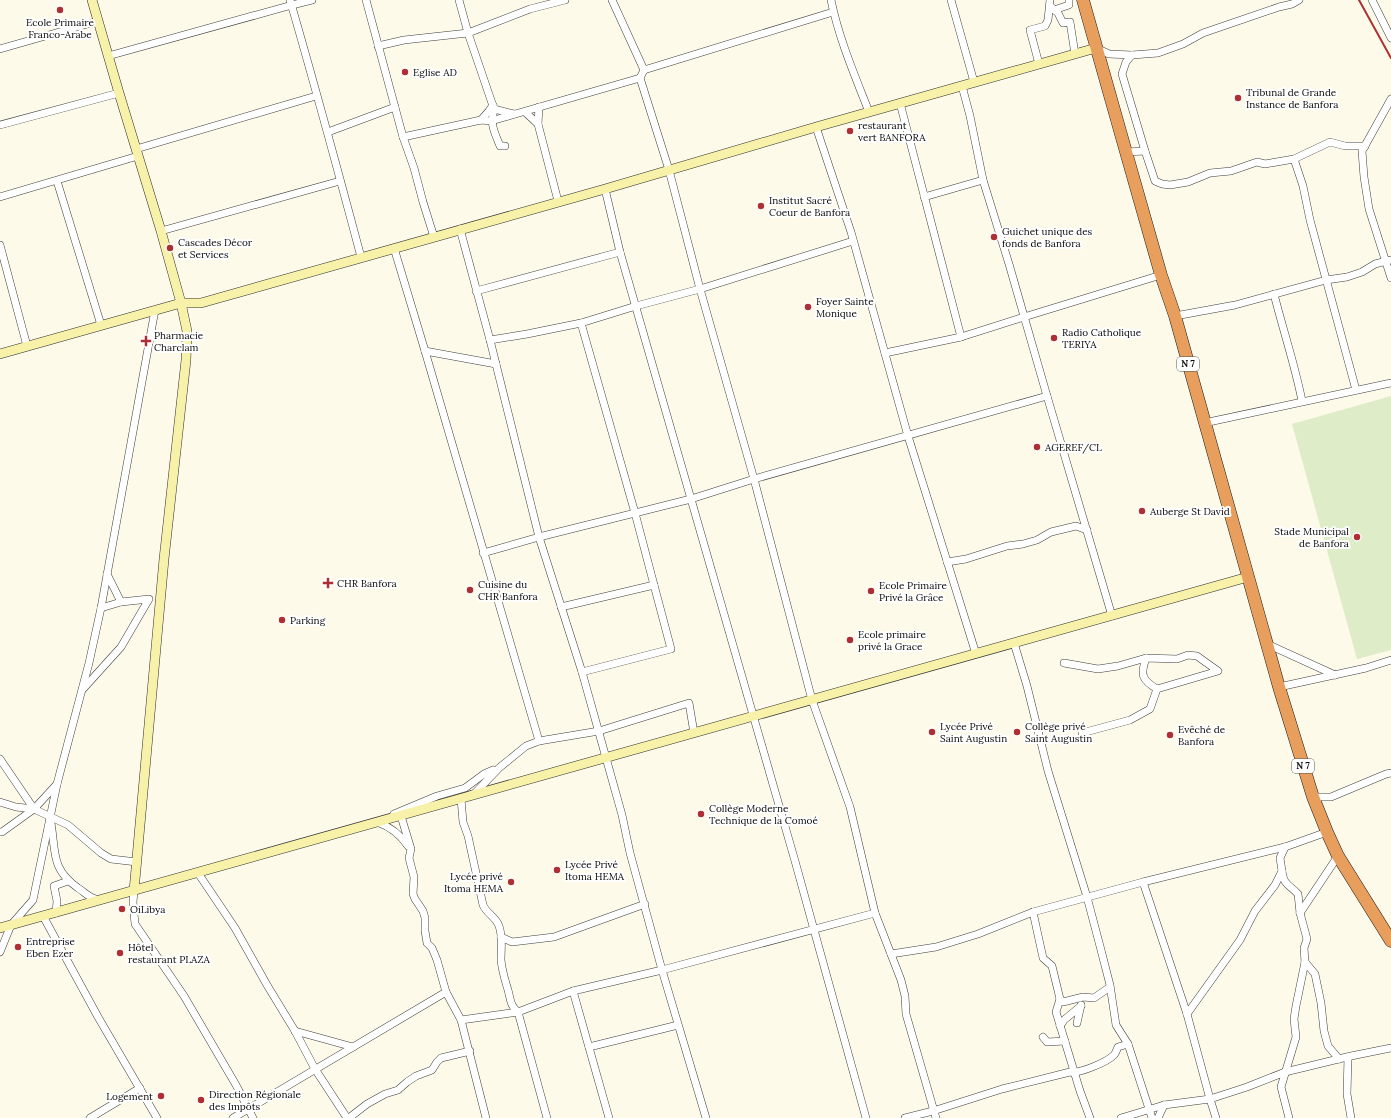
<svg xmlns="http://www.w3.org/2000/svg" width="1391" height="1118" font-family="Lora,serif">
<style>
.pitch{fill:#dfecc8}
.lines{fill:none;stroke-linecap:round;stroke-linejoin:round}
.street-casing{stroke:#3d3d3d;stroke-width:8}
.secondary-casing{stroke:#2c2c2c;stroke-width:10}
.highway-casing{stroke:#1b1b1b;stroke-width:13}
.street{stroke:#fff;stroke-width:7}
.secondary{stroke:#f8f1a9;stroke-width:9}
.highway{stroke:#e89e5d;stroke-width:12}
.rail{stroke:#ae2f33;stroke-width:2}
.poi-dot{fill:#ae2f33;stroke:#fff;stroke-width:1.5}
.labels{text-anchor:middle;stroke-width:4;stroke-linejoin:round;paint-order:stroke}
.shield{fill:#fff;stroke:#545454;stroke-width:1}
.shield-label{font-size:9px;font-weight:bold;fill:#0a0a0a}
.poi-label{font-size:10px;fill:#0a0a0a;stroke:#fff;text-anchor:start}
</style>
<rect width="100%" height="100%" fill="#fdfae9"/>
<!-- pitch -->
<polygon class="pitch" points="1391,396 1391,650 1357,659 1292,424"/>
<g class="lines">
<defs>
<g id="street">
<path d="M290,0C315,86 338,171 361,257"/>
<polyline points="366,0 403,137 414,168 423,202 434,237"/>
<path d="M459,0L468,33L494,109C490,125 494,131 500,146H505"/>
<polyline points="612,0 644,70 640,78 669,170 700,289 754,479 812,700 850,807 875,913 901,980 905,996 906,1014 936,1118"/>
<path d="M831,0C839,39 855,76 869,112"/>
<polyline points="951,0 974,82"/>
<polyline points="1372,0 1391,38"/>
<polyline points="1050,6 1058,13 1063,23 1070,22 1075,54"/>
<polyline points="1054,10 1069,5 1069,0"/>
<polyline points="378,46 404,40 468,33 530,9 565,0"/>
<polyline points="1096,48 1109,54 1132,55"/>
<polyline points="0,49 98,21"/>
<polyline points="108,56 292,5 312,0"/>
<polyline points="1039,64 1030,30 1045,26 1048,20 1050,0"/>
<polyline points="644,70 833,12"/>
<polyline points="962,86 970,116 983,180 1009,264 1047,396 1112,616"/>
<polyline points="1391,99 1362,151 1364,177 1369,209 1391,278"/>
<polyline points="900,103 961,337"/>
<polyline points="494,109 514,114"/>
<polyline points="525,112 538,124 558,201"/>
<polyline points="481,120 489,111 493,105"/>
<polyline points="538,124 539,107"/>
<polyline points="0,125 119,93"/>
<polyline points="816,127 851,232 908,436 976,654"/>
<polyline points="328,132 395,107"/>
<polyline points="403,137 481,120 491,121 640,78"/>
<polyline points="136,149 316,96"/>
<polyline points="1145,151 1122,74 1126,62 1132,55 1158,53 1183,44 1203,33 1279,7 1292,4 1299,0"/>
<polyline points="1126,152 1145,151 1155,181 1162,184 1170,185 1188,182 1210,173 1231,171 1257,162 1265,164 1294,159 1330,142 1345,146 1365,146"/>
<polyline points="1294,159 1303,186 1310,220 1356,390"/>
<polyline points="57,181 101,325"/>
<polyline points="605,189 620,252 795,861 866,1118"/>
<polyline points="0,197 138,156"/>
<polyline points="924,197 983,180"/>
<polyline points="460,229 490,340 539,537 582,672 622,815 630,853 662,970 706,1118"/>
<polyline points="161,231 340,181"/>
<polyline points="0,245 27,346"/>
<polyline points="394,248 425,351 539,741"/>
<polyline points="476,291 620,252"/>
<path d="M1274,294C1283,330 1295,365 1302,401"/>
<polyline points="1175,316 1235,305 1326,280 1347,277 1362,272 1375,264 1391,260"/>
<polyline points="581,323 635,513 654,585"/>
<polyline points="490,340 527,334 581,323 636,306 700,289 853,241"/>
<polyline points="425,351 496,364"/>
<polyline points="885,353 961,337 1024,317 1161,275"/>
<polyline points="1204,423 1391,383"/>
<polyline points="483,553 539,537 691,499 754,479 1047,396"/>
<polyline points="947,562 966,559 1007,546 1023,544 1037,540 1051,532 1076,526 1087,530"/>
<polyline points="561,607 654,585 671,649 582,672"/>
<polyline points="101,608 121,602"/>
<polyline points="1014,643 1027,686 1048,771 1087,897 1101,950 1110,985 1116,1025 1128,1044 1152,1118"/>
<polyline points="1267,644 1335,675"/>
<path d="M1188,655L1197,656L1218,671L1157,689C1142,680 1140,675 1146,658L1177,659Z"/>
<polyline points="1064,663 1098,669 1118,666 1146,658"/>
<polyline points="1279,687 1366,668 1391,660"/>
<polyline points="83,689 121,647 149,599 121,602 107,574"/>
<polyline points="1082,733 1130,720 1150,709 1157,689"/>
<polyline points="0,759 34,809"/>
<polyline points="1313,797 1331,797 1386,774 1391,773"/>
<polyline points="0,802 16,807 34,809 68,825 101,853 111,859 137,862"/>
<polyline points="394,814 437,796 465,788 484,774 493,770"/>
<polyline points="401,816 411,849 409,858 414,877 413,894 415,899 423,911 425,918 425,931 427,943 432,948 437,960 446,992 461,1020 486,1118"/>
<path d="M377,822C391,827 400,834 408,846"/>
<path d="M51,823C56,853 51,869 78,888C87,894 89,898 100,900"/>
<polyline points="0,832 2,832 34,809 57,784"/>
<path d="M1282,871C1284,886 1289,884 1298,894L1300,913L1307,939L1304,948L1305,962L1296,1006L1294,1019L1296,1037L1281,1087L1289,1118"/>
<polyline points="198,873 235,928 267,985 295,1031 315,1069 347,1118"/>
<polyline points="1143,882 1187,1014 1210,1099 1216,1118"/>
<polyline points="134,891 133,902 135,924 184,996 236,1085 253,1118"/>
<polyline points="1033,912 1043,958 1052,966 1060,999 1056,1012 1080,1091 1090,1118"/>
<polyline points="56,913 57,901 54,886 68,881"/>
<polyline points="1300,913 1338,856"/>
<polyline points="43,916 98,1017 157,1118"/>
<polyline points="501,937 512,942 554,937 645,904"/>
<polyline points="0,952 11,925 33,900 57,784 89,663 101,608 155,310"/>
<polyline points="891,954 936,947 978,934 1033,912 1143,882 1285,847 1327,832"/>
<polyline points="1305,962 1315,974 1321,1003 1324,1031 1328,1046 1339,1059"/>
<polyline points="573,991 609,1118"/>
<polyline points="1060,999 1063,1002 1083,997 1094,998 1110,987"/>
<polyline points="1187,1014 1240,940 1255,911 1275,885 1282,871 1280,858 1285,847"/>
<polyline points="461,1020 518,1012 573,991 662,970 875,913"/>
<polyline points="1077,1023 1081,1005"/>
<polyline points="1060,1026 1064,1020 1081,1006"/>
<polyline points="295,1031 353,1047"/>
<polyline points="1043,1037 1047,1042 1065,1041"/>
<polyline points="589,1047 678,1025"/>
<polyline points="1348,1057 1347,1094 1351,1118"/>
<polyline points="90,1118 140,1088"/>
<polyline points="233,1118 446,992"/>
<polyline points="349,1118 367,1104 385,1094 398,1090 407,1082 416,1076 432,1070 437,1062 441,1058 470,1051"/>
<path d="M547,1118L518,1012C510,1005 511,1001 508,990C505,980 502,971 501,960C501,949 503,937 499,926C496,917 487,914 483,905L468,836L463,822L461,799L475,793L499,768L526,746L539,741L599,731L689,703L694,733"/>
<path d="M905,1118L933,1111L1002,1089L1070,1072C1079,1074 1107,1062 1114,1055C1116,1053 1117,1049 1118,1047L1128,1044"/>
<polyline points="1121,1118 1164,1105 1210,1099 1247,1087 1285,1072 1351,1056 1391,1048"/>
<polyline points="1158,1118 1164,1105"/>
</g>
<g id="secondary">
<polyline points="92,0 119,93 161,231 181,303 187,331 186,360 164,559 134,891"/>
<polyline points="0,354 181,303 201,303 605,189 816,127 1096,48"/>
<polyline points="0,928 1248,577"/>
</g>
<polyline id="highway" points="1083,0 1126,152 1161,275 1175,316 1279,687 1313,797 1327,832 1338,856 1391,941"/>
</defs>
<!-- street casing -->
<use href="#street" class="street-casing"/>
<!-- secondary casing -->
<use href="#secondary" class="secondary-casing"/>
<!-- highway casing -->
<use href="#highway" class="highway-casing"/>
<!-- street -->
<use href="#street" class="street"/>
<!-- secondary -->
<use href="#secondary" class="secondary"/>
<!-- highway -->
<use href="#highway" class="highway"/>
<!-- rail -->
<polyline class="rail" points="1359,0 1391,58"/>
</g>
<!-- markers -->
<g class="poi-dot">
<circle cx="60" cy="10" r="4"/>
<circle cx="405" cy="72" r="4"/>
<circle cx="1238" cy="98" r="4"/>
<circle cx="850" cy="131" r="4"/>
<circle cx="761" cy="206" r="4"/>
<circle cx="994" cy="237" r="4"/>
<circle cx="170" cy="248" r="4"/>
<circle cx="808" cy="307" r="4"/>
<circle cx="1054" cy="338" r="4"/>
<path d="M144 335h4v4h4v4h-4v4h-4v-4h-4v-4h4z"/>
<circle cx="1037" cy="447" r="4"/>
<circle cx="1142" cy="511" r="4"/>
<circle cx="1357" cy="537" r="4"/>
<path d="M326 577h4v4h4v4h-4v4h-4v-4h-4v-4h4z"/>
<circle cx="470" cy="590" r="4"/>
<circle cx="871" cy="591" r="4"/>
<circle cx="282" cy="620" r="4"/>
<circle cx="850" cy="640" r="4"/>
<circle cx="932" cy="732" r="4"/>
<circle cx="1017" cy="732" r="4"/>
<circle cx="1170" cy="735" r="4"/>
<circle cx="701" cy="814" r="4"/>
<circle cx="557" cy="870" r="4"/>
<circle cx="511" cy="882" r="4"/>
<circle cx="122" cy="909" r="4"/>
<circle cx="18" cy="947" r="4"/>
<circle cx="120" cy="953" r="4"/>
<circle cx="161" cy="1096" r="4"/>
<circle cx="201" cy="1100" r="4"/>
</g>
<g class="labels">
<!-- shield labels -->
<g class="shield">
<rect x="1177" y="357" width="22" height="14" rx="3"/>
<rect x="1292" y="759" width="22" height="14" rx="3"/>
</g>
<g class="shield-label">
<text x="1188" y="367">N 7</text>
<text x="1303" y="769">N 7</text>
</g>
<!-- poi labels -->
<g class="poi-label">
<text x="60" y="26" text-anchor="middle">Ecole Primaire<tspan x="60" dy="12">Franco-Arabe</tspan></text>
<text x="413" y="76">Eglise AD</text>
<text x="1246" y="96">Tribunal de Grande<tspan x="1246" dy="12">Instance de Banfora</tspan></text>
<text x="858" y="129">restaurant<tspan x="858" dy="12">vert BANFORA</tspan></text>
<text x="769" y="204">Institut Sacré<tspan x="769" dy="12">Coeur de Banfora</tspan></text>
<text x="1002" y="235">Guichet unique des<tspan x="1002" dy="12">fonds de Banfora</tspan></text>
<text x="178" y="246">Cascades Décor<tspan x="178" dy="12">et Services</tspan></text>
<text x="816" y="305">Foyer Sainte<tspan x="816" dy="12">Monique</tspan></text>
<text x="1062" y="336">Radio Catholique<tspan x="1062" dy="12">TERIYA</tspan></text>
<text x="154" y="339">Pharmacie<tspan x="154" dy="12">Charclam</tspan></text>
<text x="1045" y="451">AGEREF/CL</text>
<text x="1150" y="515">Auberge St David</text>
<text x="1349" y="535" text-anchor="end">Stade Municipal<tspan x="1349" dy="12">de Banfora</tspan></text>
<text x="337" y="587">CHR Banfora</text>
<text x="478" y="588">Cuisine du<tspan x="478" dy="12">CHR Banfora</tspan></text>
<text x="879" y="589">Ecole Primaire<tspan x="879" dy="12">Privé la Grâce</tspan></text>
<text x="290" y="624">Parking</text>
<text x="858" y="638">Ecole primaire<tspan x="858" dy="12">privé la Grace</tspan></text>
<text x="940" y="730">Lycée Privé<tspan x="940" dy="12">Saint Augustin</tspan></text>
<text x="1025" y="730">Collège privé<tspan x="1025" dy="12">Saint Augustin</tspan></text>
<text x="1178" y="733">Evêché de<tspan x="1178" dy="12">Banfora</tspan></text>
<text x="709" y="812">Collège Moderne<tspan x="709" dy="12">Technique de la Comoé</tspan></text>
<text x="565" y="868">Lycée Privé<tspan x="565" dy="12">Itoma HEMA</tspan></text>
<text x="503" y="880" text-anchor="end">Lycée privé<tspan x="503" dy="12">Itoma HEMA</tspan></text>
<text x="130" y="913">OiLibya</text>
<text x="26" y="945">Entreprise<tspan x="26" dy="12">Eben Ezer</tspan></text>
<text x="128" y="951">Hôtel<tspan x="128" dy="12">restaurant PLAZA</tspan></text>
<text x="209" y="1098">Direction Régionale<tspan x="209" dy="12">des Impôts</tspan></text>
<text x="153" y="1100" text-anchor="end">Logement</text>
</g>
</g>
</svg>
